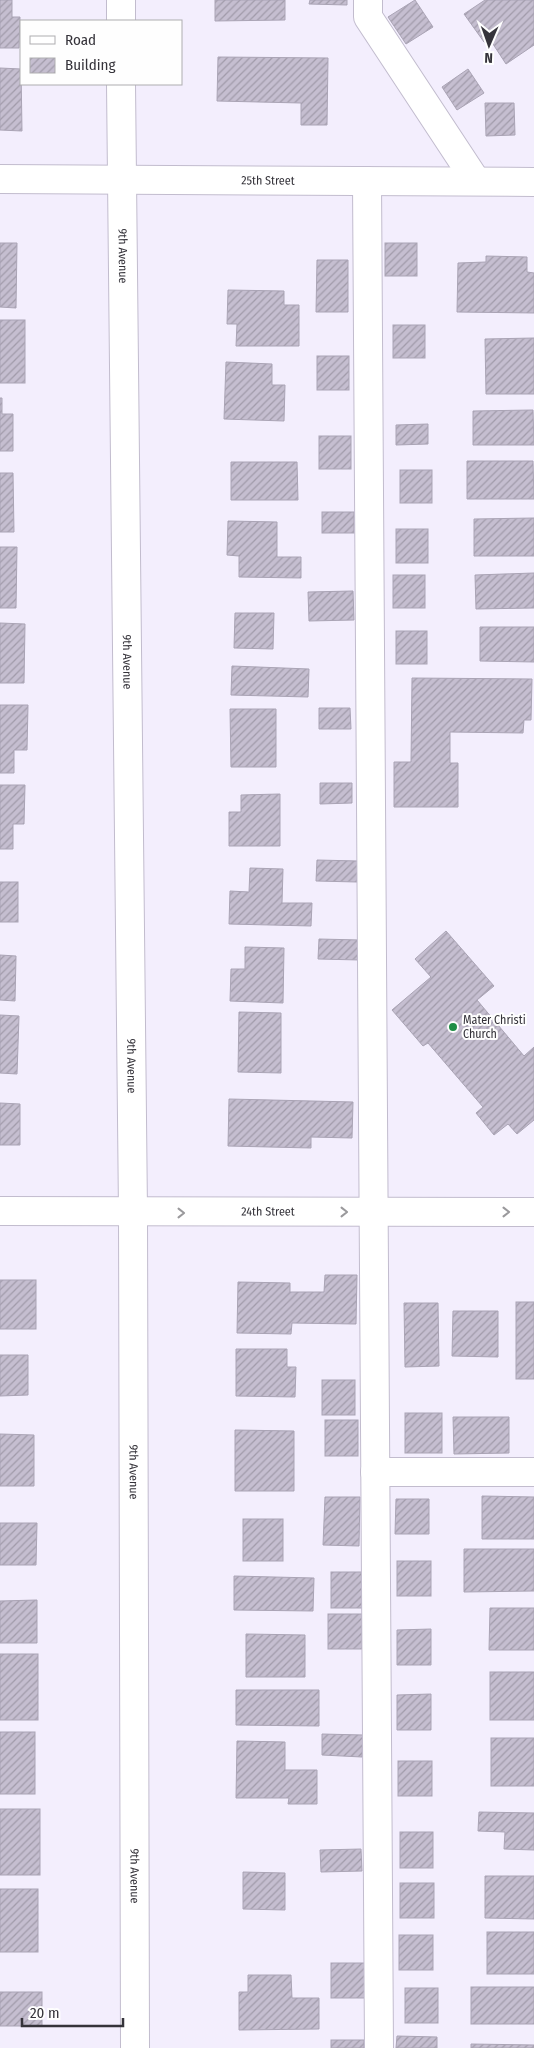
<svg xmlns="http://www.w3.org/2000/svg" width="534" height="2048" font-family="'Fira Sans Condensed',sans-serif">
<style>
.building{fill:url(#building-hatch);stroke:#aaa4b5}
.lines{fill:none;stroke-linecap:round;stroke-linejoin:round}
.minor-casing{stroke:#c2bcce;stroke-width:30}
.minor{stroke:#fff;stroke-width:28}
.oneway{stroke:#9a999c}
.poi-dot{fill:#1e8d45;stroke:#fefefe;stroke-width:2}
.labels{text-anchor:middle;stroke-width:4;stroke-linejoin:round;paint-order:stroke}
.street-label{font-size:12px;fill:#35333a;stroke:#fefefe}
.poi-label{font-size:12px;fill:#35333a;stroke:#fefefe;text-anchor:start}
</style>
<defs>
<pattern id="building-hatch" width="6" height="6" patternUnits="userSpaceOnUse" patternTransform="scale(1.25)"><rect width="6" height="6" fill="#c5bed0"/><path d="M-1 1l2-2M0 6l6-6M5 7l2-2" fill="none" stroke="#a19baa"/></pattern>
</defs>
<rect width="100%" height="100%" fill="#f3eefd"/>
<!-- building -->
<g class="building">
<polygon points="0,0 12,0 12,17 20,17 19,48 0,48"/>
<polygon points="215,0 285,0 285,20 215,21"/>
<polygon points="310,0 347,0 347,5 309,4"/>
<polygon points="415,0 433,27 406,44 388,17"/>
<polygon points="485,0 534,0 534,45 506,64 491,41 484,42 464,14"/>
<polygon points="218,57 328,58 327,125 301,125 301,103 217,101"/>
<polygon points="0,68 21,69 22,131 0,130"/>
<polygon points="468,69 484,93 457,110 442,87"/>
<polygon points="485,103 514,103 515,135 486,136"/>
<polygon points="0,243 17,243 16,308 0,307"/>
<rect x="385" y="243" width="32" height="33"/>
<polygon points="486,256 527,257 527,272 534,273 534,313 457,312 458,263 486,262"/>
<polygon points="317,260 348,260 348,312 316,312"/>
<polygon points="228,290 284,291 284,305 299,305 299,346 236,346 237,324 227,324"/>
<rect x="0" y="320" width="25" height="63"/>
<rect x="393" y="325" width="32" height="33"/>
<polygon points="534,338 534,394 486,394 485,339"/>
<rect x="317" y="356" width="32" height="34"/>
<polygon points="226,362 272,364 272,385 285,385 284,421 224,419"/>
<polygon points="0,398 2,398 2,414 13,414 13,451 0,451"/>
<polygon points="533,410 534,445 473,445 473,411"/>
<polygon points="428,424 428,444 396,445 396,425"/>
<rect x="319" y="436" width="32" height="33"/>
<polygon points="467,461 533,461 534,499 467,499"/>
<polygon points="231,462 297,462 298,500 231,500"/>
<rect x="400" y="470" width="32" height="33"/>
<polygon points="0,473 13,473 14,532 0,532"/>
<rect x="322" y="512" width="32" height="21"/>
<polygon points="534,518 534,556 474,556 474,519"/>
<polygon points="228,521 277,522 277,557 301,557 301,578 239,577 239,556 227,555"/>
<rect x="396" y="529" width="32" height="34"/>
<polygon points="0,547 17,547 16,608 0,608"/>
<polygon points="534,573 534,608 476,609 475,575"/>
<rect x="393" y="575" width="32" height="33"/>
<polygon points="353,591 354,620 309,621 308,592"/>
<polygon points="235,613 274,613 273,649 234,648"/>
<polygon points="0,623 25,624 24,683 0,683"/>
<polygon points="480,627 534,627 534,662 480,661"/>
<rect x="396" y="631" width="31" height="33"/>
<polygon points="232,666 309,669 308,697 231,695"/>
<polygon points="412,678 532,679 531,720 524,720 523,733 450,732 450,763 458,763 458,807 394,807 394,762 411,762"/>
<polygon points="0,705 28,705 27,750 14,750 14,773 0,773"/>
<polygon points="319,708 350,708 351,729 319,729"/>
<polygon points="230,709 276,709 276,767 231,767"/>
<polygon points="320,783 352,783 352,803 320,804"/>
<polygon points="0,785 25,785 24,824 13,824 13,849 0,849"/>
<polygon points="280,794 280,846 229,846 229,812 241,812 241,795"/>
<polygon points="317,860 358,861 357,882 316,881"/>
<polygon points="250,868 283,869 282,903 312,903 311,926 229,924 230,891 249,892"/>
<rect x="0" y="882" width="18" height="40"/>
<polygon points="446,931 494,986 477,1000 524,1056 534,1047 534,1120 517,1134 508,1124 494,1135 476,1113 483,1107 428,1043 423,1046 392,1010 431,977 415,959"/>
<polygon points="319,939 360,940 360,960 318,959"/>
<polygon points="245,947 284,948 283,1003 230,1001 231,969 245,969"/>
<polygon points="0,955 16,956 15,1001 0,1000"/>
<polygon points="239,1012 281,1013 281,1073 238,1072"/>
<polygon points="0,1015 19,1016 17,1074 0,1073"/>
<polygon points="229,1099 353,1102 352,1138 311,1137 311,1148 228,1146"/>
<polygon points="0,1103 20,1104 20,1145 0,1145"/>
<polygon points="325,1275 357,1275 356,1324 292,1323 291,1334 237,1333 238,1282 290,1283 290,1292 324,1292"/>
<rect x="0" y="1280" width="36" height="49"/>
<rect x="516" y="1302" width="18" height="77"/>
<polygon points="404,1303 438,1303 439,1366 405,1367"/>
<polygon points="453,1311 498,1311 498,1357 452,1356"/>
<polygon points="236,1349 287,1349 287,1367 296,1367 295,1397 236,1396"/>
<polygon points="0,1355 28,1355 28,1395 0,1396"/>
<rect x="322" y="1380" width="33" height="35"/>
<rect x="405" y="1413" width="37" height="40"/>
<polygon points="453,1417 509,1417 509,1453 454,1454"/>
<rect x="325" y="1420" width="33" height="36"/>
<polygon points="235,1430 294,1431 294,1491 235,1491"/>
<polygon points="0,1434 34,1435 34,1486 0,1486"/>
<polygon points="482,1496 534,1497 534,1539 482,1539"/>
<polygon points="325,1497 360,1497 359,1546 323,1545"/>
<polygon points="396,1499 429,1499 429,1534 395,1534"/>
<rect x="243" y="1519" width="40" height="42"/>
<polygon points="0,1523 37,1523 36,1565 0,1565"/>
<polygon points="464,1549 534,1549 534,1591 464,1592"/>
<rect x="397" y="1561" width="34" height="35"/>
<rect x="331" y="1572" width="34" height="36"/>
<polygon points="234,1576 314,1578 313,1611 234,1610"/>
<polygon points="37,1600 37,1643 0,1643 0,1601"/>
<polygon points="490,1608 534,1608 534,1650 489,1650"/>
<rect x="328" y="1614" width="34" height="35"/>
<polygon points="431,1629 431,1665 397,1665 397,1630"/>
<polygon points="246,1634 305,1635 305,1677 246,1677"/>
<rect x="0" y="1654" width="38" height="66"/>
<rect x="490" y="1672" width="44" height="48"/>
<polygon points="236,1690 319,1690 319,1726 236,1725"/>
<polygon points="431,1694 431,1730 397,1730 397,1695"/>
<rect x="0" y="1732" width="35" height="62"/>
<polygon points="322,1734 363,1735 362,1757 322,1755"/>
<rect x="491" y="1738" width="43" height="48"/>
<polygon points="237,1741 285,1742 285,1770 317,1770 317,1804 288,1804 289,1798 236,1798"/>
<rect x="398" y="1761" width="34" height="35"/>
<rect x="0" y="1809" width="40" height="66"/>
<polygon points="479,1812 534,1813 534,1850 504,1849 505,1832 478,1831"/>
<rect x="400" y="1832" width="33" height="36"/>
<polygon points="361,1849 362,1871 321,1872 320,1850"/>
<polygon points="243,1872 285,1873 285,1910 243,1909"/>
<polygon points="485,1876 534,1876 534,1919 485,1918"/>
<rect x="400" y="1883" width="34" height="35"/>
<rect x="0" y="1889" width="38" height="63"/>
<rect x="487" y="1932" width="47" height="42"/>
<rect x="399" y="1935" width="34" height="35"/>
<rect x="331" y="1963" width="34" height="35"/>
<polygon points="248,1975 291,1975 292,1998 319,1998 319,2029 239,2030 239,1992 248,1992"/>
<rect x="471" y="1987" width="63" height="37"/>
<rect x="405" y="1988" width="33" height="35"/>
<rect x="0" y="1992" width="42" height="34"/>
<polygon points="397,2036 437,2037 437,2048 396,2048"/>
<rect x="331" y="2040" width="33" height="8"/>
<polygon points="471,2044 534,2045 534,2048 471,2048"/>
</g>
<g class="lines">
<defs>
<g id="minor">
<polyline points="368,0 368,17 476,181"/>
<polyline points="121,21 121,0"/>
<path id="s1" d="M121,84L133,1212L135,2048"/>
<path id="s2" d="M0,179L534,182"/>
<polyline points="367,181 379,2048"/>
<path id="s3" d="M0,1211L534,1212"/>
<polyline points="375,1472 534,1472"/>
</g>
</defs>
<!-- minor casing -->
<use href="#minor" class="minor-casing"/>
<!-- minor -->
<use href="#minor" class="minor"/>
</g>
<!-- one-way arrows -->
<defs><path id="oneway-chevron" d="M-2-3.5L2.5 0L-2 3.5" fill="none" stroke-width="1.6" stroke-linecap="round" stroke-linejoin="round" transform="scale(1.25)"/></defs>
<g class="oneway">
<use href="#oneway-chevron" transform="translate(344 1212)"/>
<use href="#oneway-chevron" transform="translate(506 1212)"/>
<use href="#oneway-chevron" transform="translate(181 1213)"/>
</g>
<!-- markers -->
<circle class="poi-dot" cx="453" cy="1027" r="5"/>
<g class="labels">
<!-- street labels -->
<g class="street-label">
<text dy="4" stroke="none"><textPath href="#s2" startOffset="268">25th Street</textPath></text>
<text dy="4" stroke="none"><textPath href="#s1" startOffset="172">9th Avenue</textPath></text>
<text dy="4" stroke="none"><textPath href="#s1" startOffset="578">9th Avenue</textPath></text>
<text dy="4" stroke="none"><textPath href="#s1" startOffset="982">9th Avenue</textPath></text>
<text dy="4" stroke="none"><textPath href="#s3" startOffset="268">24th Street</textPath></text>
<text dy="4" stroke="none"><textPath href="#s1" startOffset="1388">9th Avenue</textPath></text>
<text dy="4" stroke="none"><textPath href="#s1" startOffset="1792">9th Avenue</textPath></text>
</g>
<!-- poi labels -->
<g class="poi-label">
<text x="463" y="1024">Mater Christi<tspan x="463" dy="14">Church</tspan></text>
</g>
</g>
<!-- legend -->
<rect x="20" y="20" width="162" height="65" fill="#fefefe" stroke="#aeadb0"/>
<rect x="30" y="36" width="25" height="8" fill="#ffffff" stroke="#aeadb0"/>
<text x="65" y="45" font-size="15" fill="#35333a">Road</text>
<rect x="30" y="58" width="25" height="15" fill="url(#building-hatch)" stroke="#aeadb0"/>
<text x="65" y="70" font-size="15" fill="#35333a">Building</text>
<!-- north arrow -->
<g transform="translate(489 45) rotate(182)" stroke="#fefefe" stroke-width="4" paint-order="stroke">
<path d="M0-4L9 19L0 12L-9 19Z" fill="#35333a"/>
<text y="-8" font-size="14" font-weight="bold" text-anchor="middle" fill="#35333a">N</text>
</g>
<!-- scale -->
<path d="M22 2018v8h101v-8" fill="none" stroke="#35333a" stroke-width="2.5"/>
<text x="30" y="2018" font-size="15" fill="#35333a" stroke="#fefefe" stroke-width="4" paint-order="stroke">20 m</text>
</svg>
